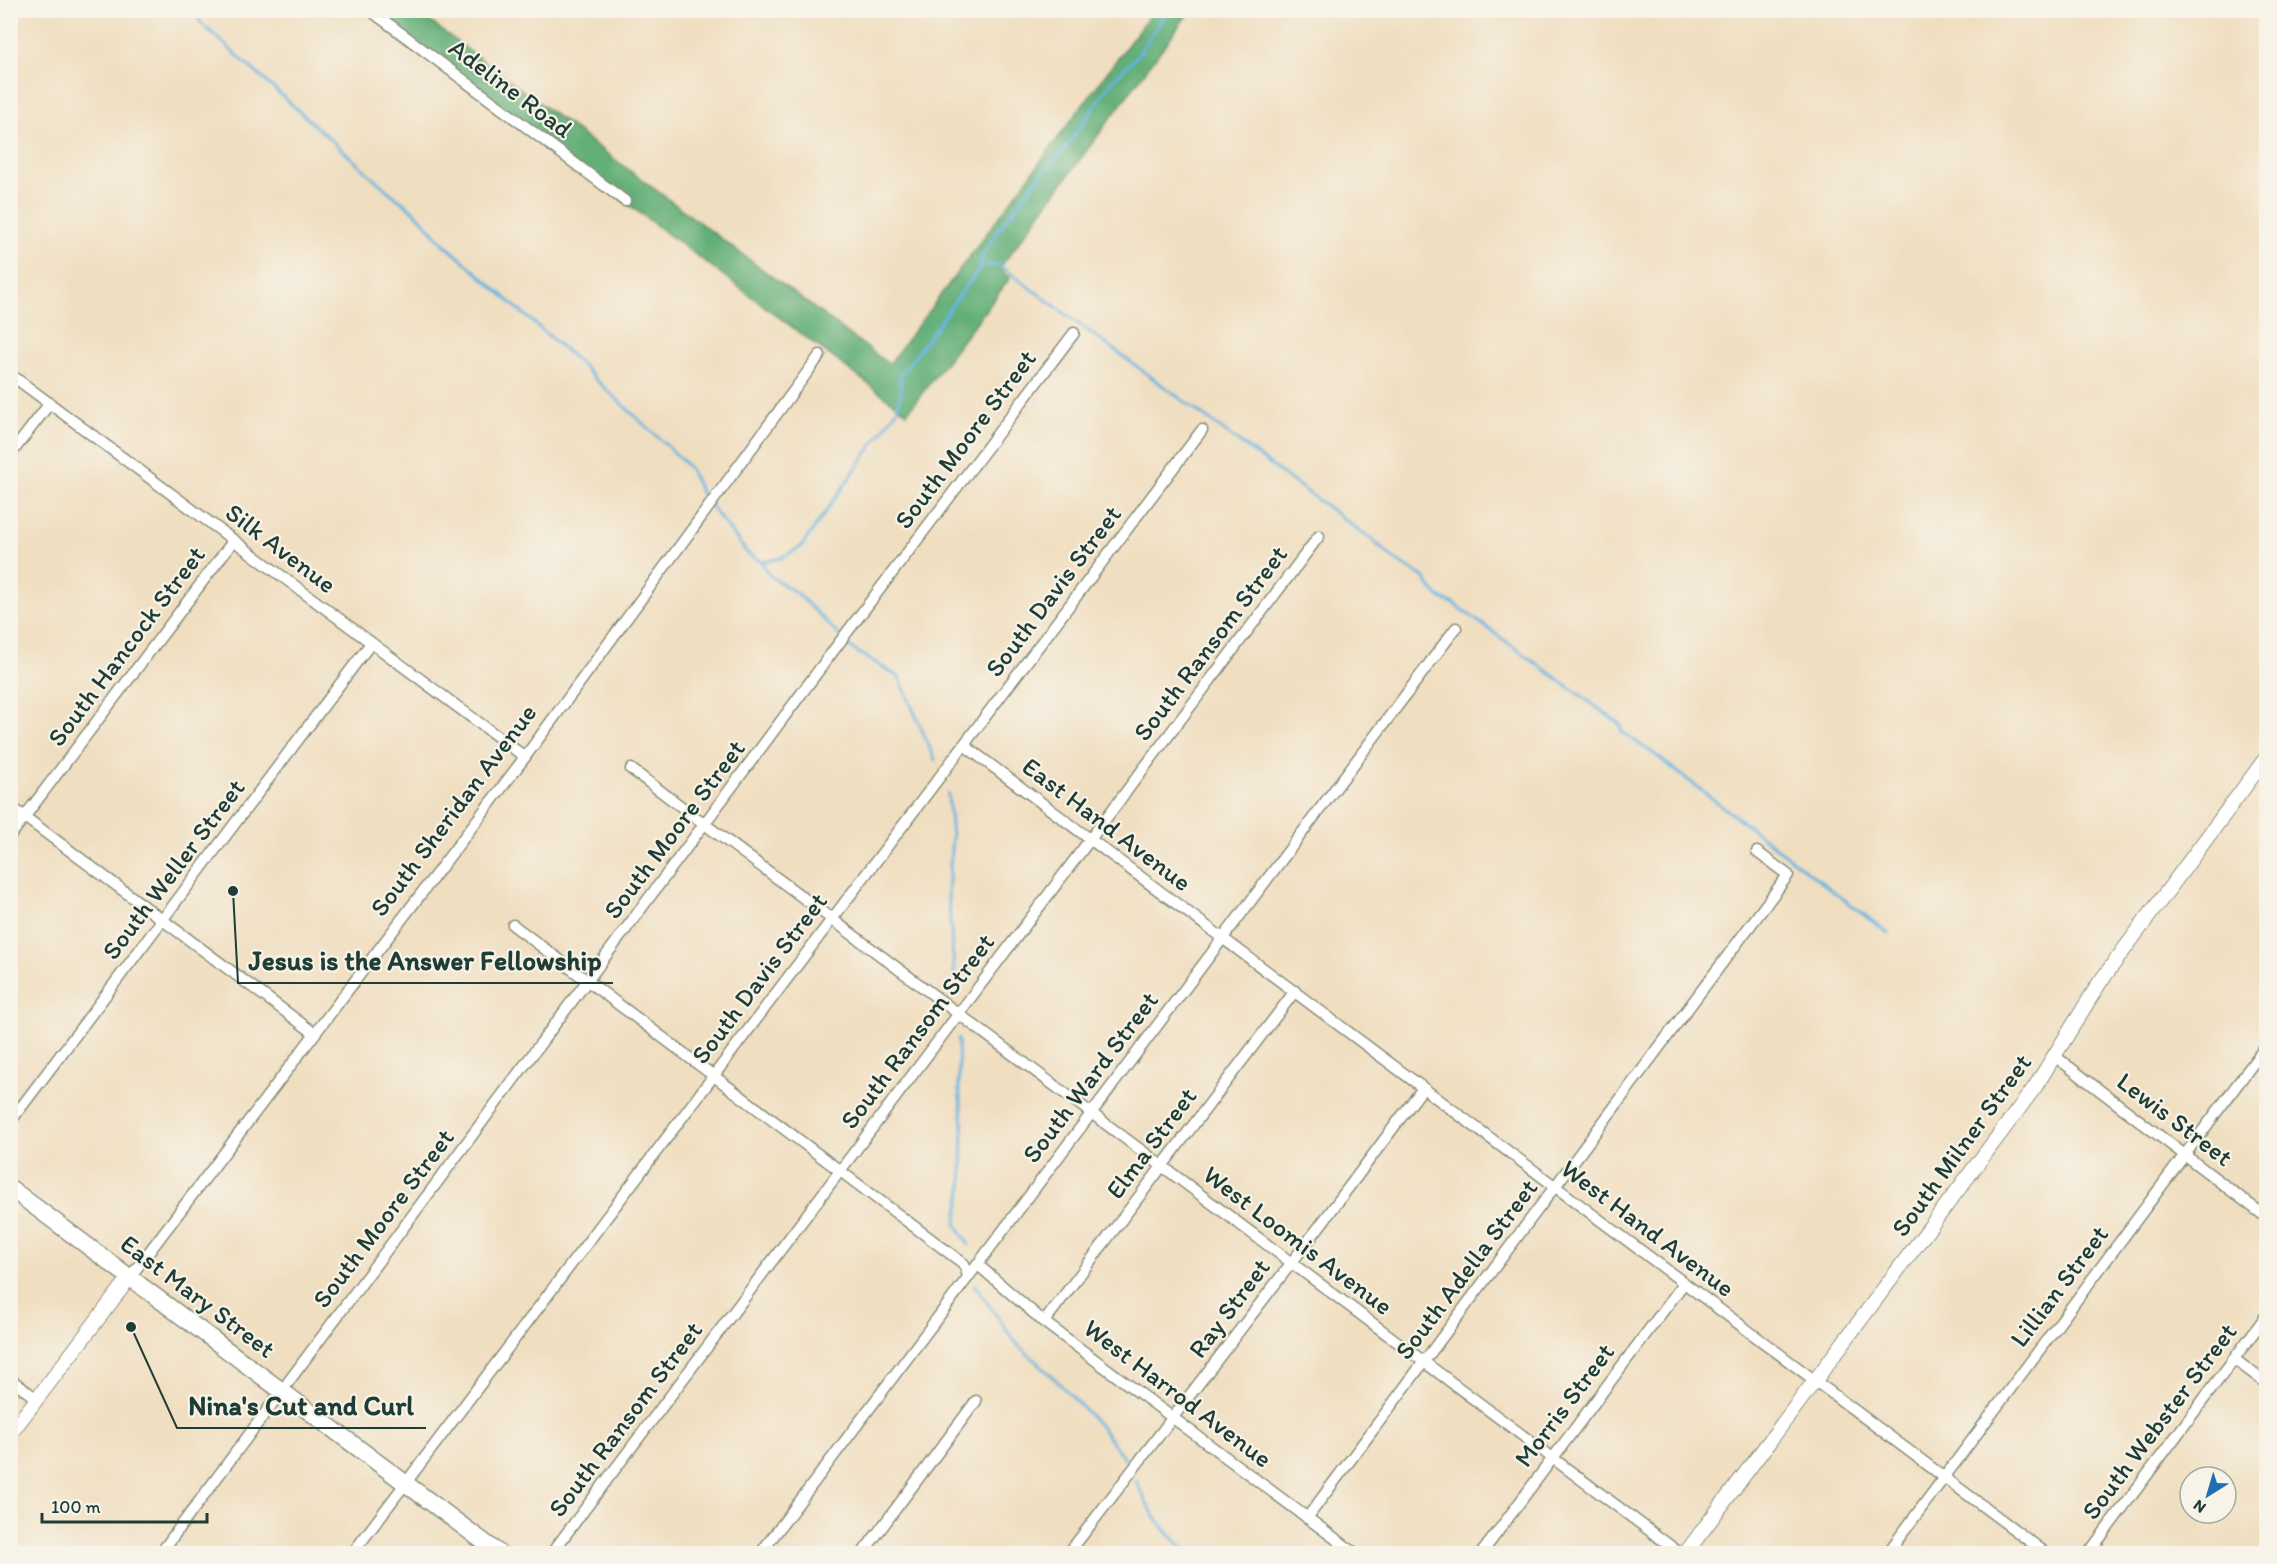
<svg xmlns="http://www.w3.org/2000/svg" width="2277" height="1564" font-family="Itim,sans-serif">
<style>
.forest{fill:#64af78;stroke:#427656;stroke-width:1.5}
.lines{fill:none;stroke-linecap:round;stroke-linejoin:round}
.stream{stroke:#66b4e0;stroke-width:3}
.minor-casing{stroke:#888e7a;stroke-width:13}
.tertiary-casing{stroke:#888e7a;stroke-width:16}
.secondary-casing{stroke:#888e7a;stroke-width:19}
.minor{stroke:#fff;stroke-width:10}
.tertiary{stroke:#fff;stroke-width:14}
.secondary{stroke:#fff;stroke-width:16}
.labels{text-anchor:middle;stroke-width:4.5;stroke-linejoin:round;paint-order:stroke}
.street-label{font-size:26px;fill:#1f3d34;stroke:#f7f3e8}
.leader{fill:none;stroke:#1f3d34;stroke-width:2}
.callout-dot{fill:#1f3d34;stroke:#f7f3e8;stroke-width:2}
.callout-label{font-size:27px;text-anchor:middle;font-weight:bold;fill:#1f3d34;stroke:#f7f3e8;stroke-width:4.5;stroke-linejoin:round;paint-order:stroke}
</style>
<rect width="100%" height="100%" fill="#f7f3e8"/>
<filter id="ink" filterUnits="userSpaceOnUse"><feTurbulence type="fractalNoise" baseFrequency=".0167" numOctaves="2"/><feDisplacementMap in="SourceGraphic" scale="12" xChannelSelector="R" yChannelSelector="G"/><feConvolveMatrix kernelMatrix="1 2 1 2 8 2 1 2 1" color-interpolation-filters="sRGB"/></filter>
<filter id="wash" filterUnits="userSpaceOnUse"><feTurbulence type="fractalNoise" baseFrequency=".008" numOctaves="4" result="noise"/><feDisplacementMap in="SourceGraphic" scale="24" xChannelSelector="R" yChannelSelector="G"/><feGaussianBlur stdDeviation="1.35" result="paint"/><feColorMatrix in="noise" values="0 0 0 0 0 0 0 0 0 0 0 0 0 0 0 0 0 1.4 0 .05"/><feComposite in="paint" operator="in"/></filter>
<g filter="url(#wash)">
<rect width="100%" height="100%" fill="#f0dec0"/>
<!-- forest -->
<polygon class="forest" points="370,11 416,11 889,364 1153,11 1190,11 999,269 1010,278 907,413"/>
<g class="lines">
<!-- stream -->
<g class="stream">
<polyline points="192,10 199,18 201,23 389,192 415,212 444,244 582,365 594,378 678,456 690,469 702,495 749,555 762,562 769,575 798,594 840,636"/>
<path d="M981,266L999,265L1371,539L1394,559L1425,578C1429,589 1441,601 1453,603L1620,724L1622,732L1654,754L1888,933"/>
<polyline points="762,562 781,558 801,547 897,410 901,393 900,376 981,266 981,260 994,235 1032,186 1067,146 1113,80 1138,55 1168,10"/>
<polyline points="844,641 851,648 899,677 935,760"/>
<polyline points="948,794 952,836 948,896 955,983"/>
<polyline points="958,1039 959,1089 963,1124 962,1190 956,1224 969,1245"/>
<polyline points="974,1284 1017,1344 1057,1381 1099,1425 1125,1459"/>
<path d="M1135,1479C1150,1513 1161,1528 1189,1554"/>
</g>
</g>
</g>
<g filter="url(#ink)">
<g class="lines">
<defs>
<g id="minor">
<polyline points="370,10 625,201"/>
<polyline points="10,374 525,757"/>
<polyline points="10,455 50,403"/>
<polyline points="964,745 2047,1554"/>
<polyline points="631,769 1681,1554"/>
<polyline points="10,806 314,1033"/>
<polyline points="10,836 234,540"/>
<polyline points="513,925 964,1264 968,1276"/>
<polyline points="2056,1057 2266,1217"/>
<polyline points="10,1122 371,643"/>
<polyline points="977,1264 1044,1322 1356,1554"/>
<polyline points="130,1277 525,757 820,355"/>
<polyline points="1044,1322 1295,991"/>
<polyline points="2234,1359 2266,1383"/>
<polyline points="10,1379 37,1399"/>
<polyline points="1307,1518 1788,875 1757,852"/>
<polyline points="160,1554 848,631 1074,333"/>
<polyline points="352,1554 1202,430"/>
<polyline points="551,1554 1319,536"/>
<polyline points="760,1554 1456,628"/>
<polyline points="862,1554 976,1401"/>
<polyline points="1068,1554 1322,1223 1423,1088"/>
<polyline points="1481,1554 1684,1283"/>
<polyline points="1887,1554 2266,1046"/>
<polyline points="2088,1554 2266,1316"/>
</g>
<g id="tertiary">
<polyline points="10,1434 130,1277"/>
<polyline points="1685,1554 2035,1087 2100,982 2266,758"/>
</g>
<polyline id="secondary" points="10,1188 500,1554"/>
</defs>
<!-- minor casing -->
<use href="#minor" class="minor-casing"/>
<!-- tertiary casing -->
<use href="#tertiary" class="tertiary-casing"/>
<!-- secondary casing -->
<use href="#secondary" class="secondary-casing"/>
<!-- minor -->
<use href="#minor" class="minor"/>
<!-- tertiary -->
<use href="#tertiary" class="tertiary"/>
<!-- secondary -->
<use href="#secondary" class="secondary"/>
</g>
</g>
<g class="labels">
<!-- street labels -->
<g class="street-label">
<text transform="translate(511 88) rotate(37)" y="9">Adeline Road</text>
<text transform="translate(965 439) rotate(-53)" y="9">South Moore Street</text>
<text transform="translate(281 548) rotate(37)" y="9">Silk Avenue</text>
<text transform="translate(1053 591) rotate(-53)" y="9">South Davis Street</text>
<text transform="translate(1210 643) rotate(-53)" y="9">South Ransom Street</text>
<text transform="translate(126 646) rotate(-53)" y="9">South Hancock Street</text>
<text transform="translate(453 810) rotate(-53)" y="9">South Sheridan Avenue</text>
<text transform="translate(1107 824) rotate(37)" y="9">East Hand Avenue</text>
<text transform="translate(674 829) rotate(-53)" y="9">South Moore Street</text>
<text transform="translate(173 869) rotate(-53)" y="9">South Weller Street</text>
<text transform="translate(759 978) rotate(-53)" y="9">South Davis Street</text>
<text transform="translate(917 1031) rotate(-53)" y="9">South Ransom Street</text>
<text transform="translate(1090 1077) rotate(-53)" y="9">South Ward Street</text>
<text transform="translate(2175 1119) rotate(37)" y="9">Lewis Street</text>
<text transform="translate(1151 1143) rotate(-53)" y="9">Elma Street</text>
<text transform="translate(1961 1145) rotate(-54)" y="9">South Milner Street</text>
<text transform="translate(383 1218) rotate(-53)" y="9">South Moore Street</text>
<text transform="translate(1648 1228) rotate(37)" y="9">West Hand Avenue</text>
<text transform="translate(1298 1240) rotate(37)" y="9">West Loomis Avenue</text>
<text transform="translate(1466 1269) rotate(-53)" y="9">South Adella Street</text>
<text transform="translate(2059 1286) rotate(-53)" y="9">Lillian Street</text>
<text transform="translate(198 1296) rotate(37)" y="9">East Mary Street</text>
<text transform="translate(1229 1308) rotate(-53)" y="9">Ray Street</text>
<text transform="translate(1178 1393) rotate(37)" y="9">West Harrod Avenue</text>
<text transform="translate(1564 1405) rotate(-53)" y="9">Morris Street</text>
<text transform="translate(625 1419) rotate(-53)" y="9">South Ransom Street</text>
<text transform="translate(2159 1421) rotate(-53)" y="9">South Webster Street</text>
</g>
</g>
<!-- callouts -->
<path class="leader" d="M233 891L238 983H613M131 1327L177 1428H426"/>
<g class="callout-dot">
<circle cx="233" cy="891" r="6"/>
<circle cx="131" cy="1327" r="6"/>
</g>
<g class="callout-label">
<text x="425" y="970">Jesus is the Answer Fellowship</text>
<text x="301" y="1415">Nina's Cut and Curl</text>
</g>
<!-- margin -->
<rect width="2277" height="1564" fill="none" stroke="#f7f3e8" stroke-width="36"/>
<!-- north arrow -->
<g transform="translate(2208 1495) rotate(217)"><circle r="28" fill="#f7f3e8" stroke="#a1aaa0" stroke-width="1.5"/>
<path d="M0-4.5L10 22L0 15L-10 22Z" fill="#1f6fb2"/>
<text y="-9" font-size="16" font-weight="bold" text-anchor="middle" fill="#1f3d34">N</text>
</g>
<!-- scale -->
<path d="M42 1513v9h165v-9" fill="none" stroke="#1f3d34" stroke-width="3"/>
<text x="51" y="1513" font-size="18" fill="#1f3d34" stroke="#f7f3e8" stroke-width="4.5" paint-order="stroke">100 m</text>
</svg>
